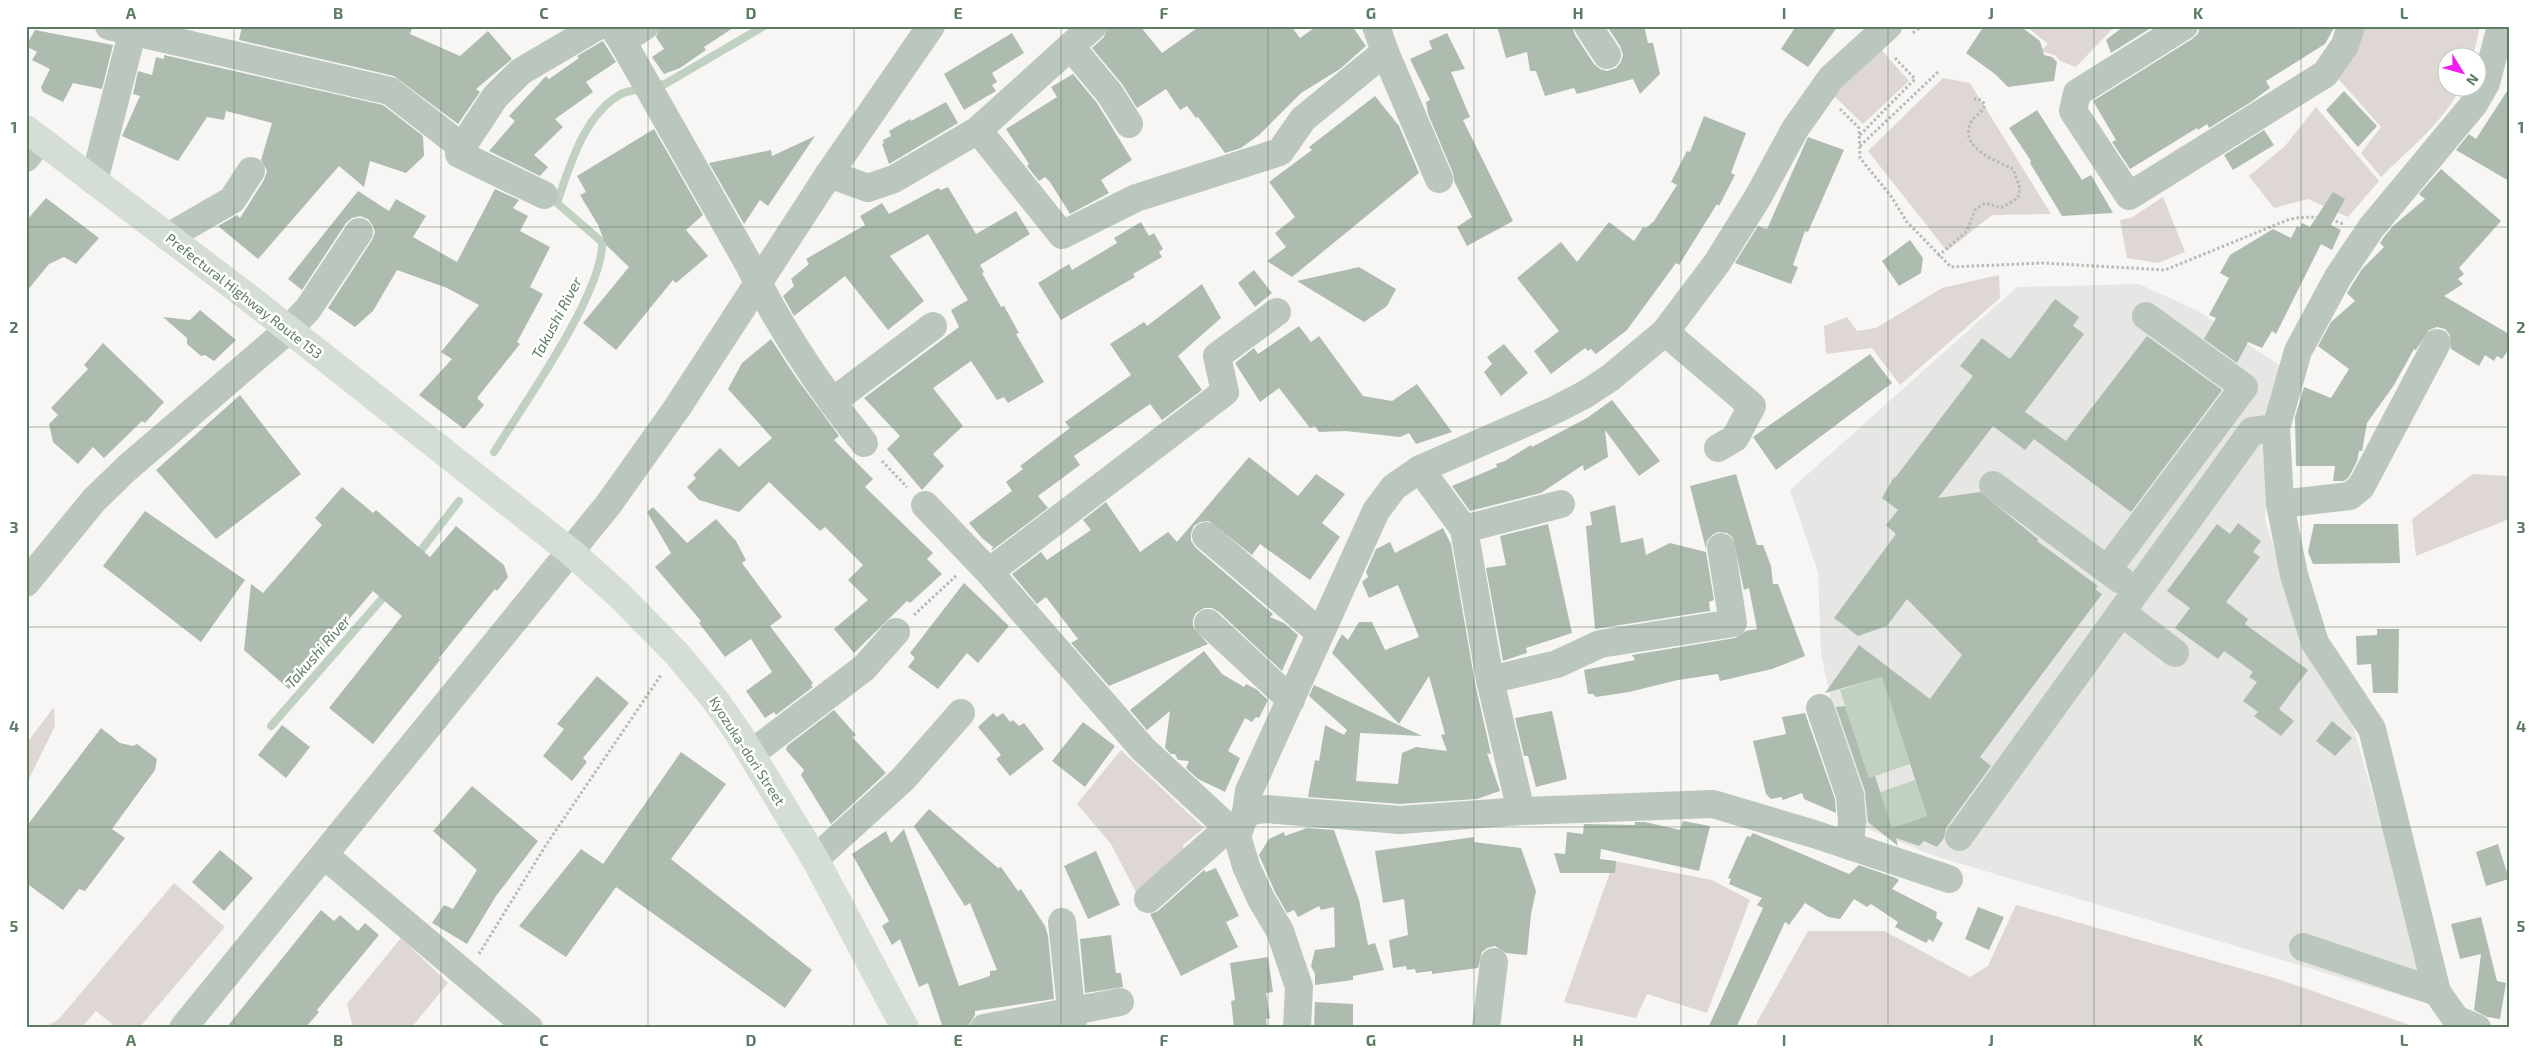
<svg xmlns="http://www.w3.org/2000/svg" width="2535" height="1054" font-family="'Exo 2',sans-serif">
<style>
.built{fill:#e6e6e5}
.green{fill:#ded7d3}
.water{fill:#c0d0c1}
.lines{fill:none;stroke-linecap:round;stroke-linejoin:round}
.stream{stroke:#c0d0c1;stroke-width:8}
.building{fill:#aebcb0}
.path{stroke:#b4bcb6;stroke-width:3;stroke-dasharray:2.5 2.5;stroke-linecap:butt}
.minor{stroke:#bbc6bd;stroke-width:28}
.major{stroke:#d4ddd6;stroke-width:28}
.grid{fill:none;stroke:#5c7c63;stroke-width:1;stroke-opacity:0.55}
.labels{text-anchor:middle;stroke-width:5;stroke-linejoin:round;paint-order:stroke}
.street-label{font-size:14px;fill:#5c7c63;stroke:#fff}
.water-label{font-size:15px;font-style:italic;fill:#5b7c5d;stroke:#fff}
.neatline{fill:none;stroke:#5c7c63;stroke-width:2}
.grid-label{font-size:16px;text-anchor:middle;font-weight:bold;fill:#5c7c63}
</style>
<rect width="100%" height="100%" fill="#f8f5f5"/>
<!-- built -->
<polygon class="built" points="2139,284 2198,311 2279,365 2265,519 2305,650 2353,726 2422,968 2419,1001 1935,856 1863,827 1858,794 1831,700 1821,654 1818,572 1790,490 2017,287"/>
<!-- green -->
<g class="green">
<polygon points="2026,26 2115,26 2076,67 2060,61 2055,55 2040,51 2048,44"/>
<path d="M2364,26H2480L2473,57L2448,58V88H2460C2444,122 2408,150 2381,177L2361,153L2381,127L2336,76Z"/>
<polygon points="1878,46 1909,81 1863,124 1833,95"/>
<polygon points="1943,78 1970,83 2051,214 1992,215 1947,251 1868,151"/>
<polygon points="2316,107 2379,181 2348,217 2308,199 2274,208 2249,176 2285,146"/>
<polygon points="2163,197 2185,252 2158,263 2127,258 2120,220 2131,218"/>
<polygon points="1999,275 2000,298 1900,385 1872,348 1826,354 1824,326 1847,317 1857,331 1876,328 1942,288"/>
<polygon points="2473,474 2509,476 2509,519 2416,556 2412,519"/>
<polygon points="54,707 55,726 26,785 26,744"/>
<polygon points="1121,750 1204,828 1183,845 1184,857 1138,896 1111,844 1077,804"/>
<polygon points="1614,861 1712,880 1750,900 1707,1013 1647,994 1636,1018 1564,1002"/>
<polygon points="174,883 225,927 139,1028 117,1028 96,1011 81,1028 43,1028 58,1020"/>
<polygon points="2016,905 2278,979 2418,1028 1757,1028 1757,1022 1808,931 1884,931 1970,977 1988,966"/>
<polygon points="401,938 448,983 411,1028 353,1028 347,1004"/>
</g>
<!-- water -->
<g class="water">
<polygon points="1882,677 1910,764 1869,778 1840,690"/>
<polygon points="1915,780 1927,816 1892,828 1880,792"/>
</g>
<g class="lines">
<!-- stream -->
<g class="stream">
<polyline points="654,86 665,84 764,26"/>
<path d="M494,452C522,407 604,292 602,242L557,203C570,165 584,115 621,94C626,91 634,91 640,89"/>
<polyline points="415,558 459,501"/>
<polyline points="271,726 388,592"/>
</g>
</g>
<!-- building -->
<g class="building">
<polygon points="242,26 413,26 410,34 460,56 488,31 512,59 476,89 480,92 458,124 394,76 239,40"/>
<polygon points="660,26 736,26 704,47 706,50 680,68 664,74 652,57 664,49 656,37"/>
<polygon points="1108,26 1140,26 1162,53 1200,26 1291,26 1300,38 1317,26 1352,26 1366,46 1340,69 1301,93 1259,135 1241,148 1225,153 1198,117 1196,118 1187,106 1180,110 1166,89 1137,108 1122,84 1092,48 1104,37"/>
<polygon points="1497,26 1572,26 1575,35 1594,64 1600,69 1607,71 1616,68 1621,62 1623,55 1620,46 1607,26 1644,26 1648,43 1653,43 1660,74 1640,94 1633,79 1577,94 1574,88 1545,96 1536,71 1530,71 1527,52 1506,58"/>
<polygon points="1796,26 1838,26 1808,67 1781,49"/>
<polygon points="1984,26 2020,26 2040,41 2044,55 2052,57 2057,62 2054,81 2008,87 1995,74 1966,53"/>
<polygon points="2124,26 2154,26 2111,53 2106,40"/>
<polygon points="2200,26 2335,26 2325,44 2266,81 2270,88 2251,102 2209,128 2207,124 2198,130 2197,128 2130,169 2112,142 2116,140 2093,101 2192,39 2198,34"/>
<polygon points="35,30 113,45 102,89 73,83 63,102 43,92 41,87 50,69 32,60 37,52 26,46"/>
<polygon points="1012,33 1024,53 992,73 997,82 992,85 996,91 964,110 944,74"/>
<polygon points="1447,33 1465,69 1451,72 1470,117 1463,120 1513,221 1467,246 1457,227 1472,217 1454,181 1453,173 1428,114 1426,102 1430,100 1410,59 1432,49 1429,41"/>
<polygon points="603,41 616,62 586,82 593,92 555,119 563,127 534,155 548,167 540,176 489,151 515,121 509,116 546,76 549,79 579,58 577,56"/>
<polygon points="164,55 383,105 423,136 424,156 406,173 370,161 364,187 339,166 258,259 218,226 237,215 240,218 264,180 267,171 261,160 272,123 226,111 224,120 207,117 178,161 122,136 140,96 133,94 138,71 152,75 156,57 164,59"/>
<polygon points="1073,74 1097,103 1132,160 1101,180 1109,193 1070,214 1050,182 1045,177 1039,181 1027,166 1029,164 1006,129 1057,97 1051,87"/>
<polygon points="2509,88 2509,181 2456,150 2469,134 2476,139"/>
<polygon points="2344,91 2377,126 2358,147 2326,110"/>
<polygon points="1375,96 1399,126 1419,173 1292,277 1267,261 1286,247 1275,233 1295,217 1269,182 1312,150 1309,147"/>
<polygon points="946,102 958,123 889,164 882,144 884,143 883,140 891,136 889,131 910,119 911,121"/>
<polygon points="2037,110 2082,180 2091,175 2113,213 2062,216 2030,163 2031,161 2009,128"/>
<polygon points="1704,116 1746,133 1731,173 1735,175 1719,206 1717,204 1679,265 1676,263 1627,330 1596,354 1591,349 1588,351 1585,348 1551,374 1534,351 1559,331 1517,278 1561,242 1577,262 1609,222 1634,241 1643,227 1646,228 1654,221 1677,185 1671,182 1687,151 1690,152"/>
<polygon points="654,129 703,215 686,230 708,256 676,283 673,280 616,350 583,323 629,267 606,245 598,225 580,195 586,192 577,176"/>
<polygon points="2264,130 2274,145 2233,170 2224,155"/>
<polygon points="815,136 768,206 760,200 744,224 709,163 771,150 772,156"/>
<polygon points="1808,137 1844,150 1808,232 1805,231 1793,265 1798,267 1791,284 1735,263 1758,226 1767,229"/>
<polygon points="2441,169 2501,221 2459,268 2464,274 2458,279 2463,284 2444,296 2509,334 2509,349 2502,359 2497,356 2494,361 2485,355 2479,366 2451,349 2450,335 2445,329 2437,327 2429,330 2416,350 2414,349 2394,385 2367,423 2362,451 2359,451 2357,461 2349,477 2344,481 2333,481 2335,466 2296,466 2295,417 2304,387 2331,398 2349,369 2318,346 2331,322 2355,301 2347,293 2362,269 2384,247 2380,243 2384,237 2393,226 2425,199 2419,194"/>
<polygon points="948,187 976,234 1016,211 1030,234 980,265 984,272 982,273 1001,307 1004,306 1019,333 1016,334 1044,382 1008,403 1004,397 997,400 971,361 933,388 963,426 933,454 944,466 922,490 887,449 900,436 864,398 959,327 951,310 968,300 928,234 890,256 924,301 888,330 845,276 794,316 783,296 794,286 791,279 809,264 806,259 865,225 860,216 882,203 889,214 938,188 941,190"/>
<polygon points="495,189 519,200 513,208 528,216 520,231 550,247 530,287 543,294 517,342 520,344 477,398 484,405 464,429 419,395 452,359 441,352 479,305 447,288 397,270 373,311 355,327 328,308 372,240 375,232 373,226 368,219 360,216 352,218 346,223 302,290 288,279 358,191 389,211 396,199 426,216 413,237 457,262"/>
<polygon points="2333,192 2345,199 2331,225 2341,230 2332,250 2321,244 2276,334 2272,331 2262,348 2248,342 2237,363 2204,339 2216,318 2209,315 2229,278 2220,273 2230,255 2273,229 2291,238 2297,226 2300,228 2302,223 2310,227"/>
<polygon points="46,198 99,238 76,264 64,257 49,264 26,292 26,221"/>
<polygon points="1141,222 1149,236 1154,233 1163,249 1159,252 1162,257 1133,274 1135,277 1061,320 1038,283 1069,264 1072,270 1117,243 1114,238"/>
<polygon points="1910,240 1923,258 1921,273 1899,286 1882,261"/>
<polygon points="1359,267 1396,289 1387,306 1364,322 1297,281"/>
<polygon points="1254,270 1272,293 1255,307 1238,283"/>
<polygon points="1202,284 1221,318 1178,356 1202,390 1162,420 1150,404 1074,456 1080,465 1038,496 1048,508 991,551 993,547 982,538 969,523 1012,491 1006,482 1023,469 1020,466 1070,428 1065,422 1131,375 1110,344 1144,322 1147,326"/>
<polygon points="2055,299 2079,317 2073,326 2084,334 2025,412 2066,441 2147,336 2222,390 2131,512 2034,439 2025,450 1993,426 1938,498 1980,492 2038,539 2037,541 2098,586 2095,589 2102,594 1980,757 1991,766 1946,828 1944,838 1937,847 1924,841 1919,846 1896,838 1898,846 1868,822 1865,791 1836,707 1845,706 1869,778 1875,776 1892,828 1927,816 1882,677 1825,693 1859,645 1930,699 1962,655 1907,599 1887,626 1858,636 1834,618 1896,534 1886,525 1898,510 1882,498 1894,477 1895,478 1973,376 1960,366 1982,338 2010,359"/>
<polygon points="200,310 236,340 214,361 205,355 201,356 187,344 187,338 163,317 190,320"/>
<polygon points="1299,326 1311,342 1319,336 1363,396 1392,401 1417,384 1452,432 1416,444 1409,433 1400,437 1346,431 1319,432 1315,426 1310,428 1279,388 1260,402 1235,363 1254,348 1258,354"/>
<polygon points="771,339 795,376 839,436 834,440 873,479 865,487 933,553 927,559 942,574 910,603 907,601 854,653 834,629 868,600 848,580 863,565 825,527 820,531 769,482 739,512 699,500 687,487 696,478 693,475 720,448 739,467 772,438 728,389 742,363"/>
<polygon points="103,343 164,402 145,423 142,421 104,458 93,447 78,464 53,442 49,424 58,415 51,408 88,369 84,365"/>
<polygon points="1504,344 1528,373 1501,396 1484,372 1492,364 1487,357"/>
<polygon points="1870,354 1892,383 1776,470 1753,437"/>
<polygon points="240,395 301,474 216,539 156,470"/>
<polygon points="1612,400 1660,461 1639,476 1605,430 1608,457 1584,471 1583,465 1541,493 1470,511 1452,486 1497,467 1496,464 1505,461 1531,445 1532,447 1587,418"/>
<polygon points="1249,457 1298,496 1316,474 1345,494 1322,523 1340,537 1310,580 1260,544 1252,555 1209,521 1200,522 1194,526 1191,533 1191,541 1196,548 1273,614 1270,617 1284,623 1298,635 1282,671 1219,612 1212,608 1204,608 1196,613 1193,619 1193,627 1208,644 1109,686 1071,643 1078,639 1046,597 1037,604 1012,574 1041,552 1047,560 1091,530 1083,520 1106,502 1140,552 1168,532 1177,542"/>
<polygon points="1736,474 1757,545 1763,545 1771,566 1773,584 1778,584 1805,656 1772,669 1720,681 1718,674 1678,680 1629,692 1596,697 1593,694 1588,694 1584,670 1635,660 1632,655 1735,638 1746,631 1757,629 1749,588 1744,590 1733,538 1727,533 1718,532 1712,535 1707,541 1706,549 1690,486"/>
<polygon points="342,487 373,513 376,510 430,557 456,526 504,565 508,577 497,591 495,589 439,658 440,660 373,744 329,708 402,616 373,591 289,689 244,650 251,584 263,593 322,525 315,518"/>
<polygon points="1615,505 1621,543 1643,538 1646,555 1670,543 1706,552 1714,600 1709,602 1710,611 1595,629 1586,526 1592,525 1590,512"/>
<polygon points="653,507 687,543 716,519 736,541 746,560 742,563 782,617 770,626 813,683 811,685 813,687 776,715 774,712 765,718 746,691 772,672 751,639 725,657 699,623 701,621 655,567 671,553 647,512"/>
<polygon points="145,511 245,580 201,642 103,566"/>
<polygon points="2238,523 2261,541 2253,552 2260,557 2226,602 2248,619 2245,624 2308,670 2279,709 2294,721 2281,736 2254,716 2258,712 2243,701 2257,682 2249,677 2253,672 2224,651 2218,659 2175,628 2190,608 2167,591 2217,524 2230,534"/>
<polygon points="1548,524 1572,633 1526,648 1527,653 1503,661 1486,568 1506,565 1500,536"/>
<polygon points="2314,524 2398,524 2400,563 2313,564 2308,552"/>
<polygon points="1443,528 1451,544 1475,683 1491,754 1487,753 1500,791 1477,799 1400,804 1308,797 1315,760 1319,761 1325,725 1344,735 1347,730 1309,696 1314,685 1422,736 1360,733 1356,781 1398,784 1402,753 1416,747 1447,751 1441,735 1445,734 1429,676 1399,724 1332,653 1342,634 1348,640 1359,622 1372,622 1385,650 1419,637 1398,585 1369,598 1362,582 1368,577 1366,572 1376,549 1390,542 1395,553"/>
<polygon points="964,583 1009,626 978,663 967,653 938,689 908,667 915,658 910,653"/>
<polygon points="2377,629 2399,629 2398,693 2373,693 2371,664 2357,665 2356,636 2377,635"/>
<polygon points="1204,651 1222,674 1244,687 1246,684 1256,689 1268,700 1259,718 1256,717 1252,722 1245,718 1228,751 1240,758 1225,792 1198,779 1186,768 1189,761 1178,760 1175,754 1171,754 1165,748 1170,711 1147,730 1130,710"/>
<polygon points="597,676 629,703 583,758 587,762 572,781 543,756 564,729 557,724"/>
<polygon points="834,710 856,735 852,737 886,773 831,824 801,775 804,770 786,750 787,746"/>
<polygon points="1552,711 1567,779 1536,787 1528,756 1524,756 1515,718"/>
<polygon points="993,713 997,717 1003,713 1010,722 1013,720 1019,726 1024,723 1044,749 1010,776 996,759 1001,755 978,727"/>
<polygon points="1805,713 1835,799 1836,813 1804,799 1802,793 1783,800 1781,797 1771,799 1766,794 1753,741 1786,734 1782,717"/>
<polygon points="2332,721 2352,738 2335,756 2316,741"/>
<polygon points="1083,722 1115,746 1085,787 1052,761"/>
<polygon points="282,725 310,747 286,778 258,755"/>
<polygon points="101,728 120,743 133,746 137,744 157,759 155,770 112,829 125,838 85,891 79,889 63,910 26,883 26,827"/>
<polygon points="681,752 726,784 671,859 812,970 785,1008 616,887 566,957 519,926 581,849 603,864"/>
<polygon points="472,786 538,841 496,896 467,944 432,923 444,905 453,909 477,870 433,831"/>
<polygon points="929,809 998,868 1001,867 1018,891 1021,889 1045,926 1048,936 1054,999 975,1011 975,1015 969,1025 960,1028 943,1028 928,983 919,987 900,939 892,945 882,926 889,921 852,854 886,831 891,843 904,829 959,986 990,976 990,971 997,970 970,903 965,906 914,826"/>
<polygon points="1683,821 1710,826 1699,871 1601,849 1600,859 1616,861 1615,873 1560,873 1554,853 1565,854 1567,832 1583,834 1584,824 1635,825 1635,822 1645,822 1680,830"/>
<polygon points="1307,828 1334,830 1359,900 1368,945 1375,943 1384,970 1353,976 1353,980 1315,985 1315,974 1311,966 1315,950 1335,947 1334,907 1321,910 1319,906 1298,917 1294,910 1287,913 1275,892 1259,855 1269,839 1284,832 1285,836"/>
<polygon points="1753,833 1849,874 1859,865 1896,878 1899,880 1892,889 1937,912 1936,918 1943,923 1933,942 1929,939 1926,943 1895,927 1898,922 1871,904 1867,907 1854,899 1840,919 1828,917 1805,903 1789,925 1785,922 1736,1028 1708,1028 1763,908 1757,905 1762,898 1729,884 1731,879 1728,878 1747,836 1750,837"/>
<polygon points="1474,837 1474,842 1521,848 1536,891 1531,914 1527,955 1506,953 1495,946 1487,948 1482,952 1478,968 1432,974 1432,971 1416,973 1415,969 1407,970 1406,966 1393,968 1389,940 1408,935 1404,899 1383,903 1375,851"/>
<polygon points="2498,844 2509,879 2486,886 2476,852"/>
<polygon points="220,850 253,878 224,911 192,882"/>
<polygon points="1096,851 1120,905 1088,919 1064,866"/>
<polygon points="1216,868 1239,916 1226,922 1238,947 1181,976 1150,914 1158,911 1204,870 1206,872"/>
<polygon points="1978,907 2004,917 1989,950 1965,939"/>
<polygon points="321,910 334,921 340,915 358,931 365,923 379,935 317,1010 319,1012 305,1028 226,1028"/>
<polygon points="2481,917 2497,981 2506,983 2500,1019 2487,1017 2474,1010 2481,954 2460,959 2451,924"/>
<polygon points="1111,935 1116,973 1121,973 1123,987 1085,993 1080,939"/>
<polygon points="1268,957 1273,992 1266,993 1270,1018 1266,1019 1267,1028 1234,1028 1231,1001 1235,1000 1230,963"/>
<polygon points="1315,1002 1353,1004 1353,1028 1314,1028"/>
</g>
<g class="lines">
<!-- path -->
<g class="path">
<polyline points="1913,33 1922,26"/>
<path d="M1840,109L1859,128L1860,158L1891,196L1907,222L1951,267L2043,263L2165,270L2290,219C2310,216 2324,216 2343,224"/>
<polyline points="1860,135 1915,79 1893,56"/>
<polyline points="1860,146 1939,71"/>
<path d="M1938,256L1967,231L1975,210L1985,203L2001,208L2018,198L2020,188L2013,169C1997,161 1958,148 1971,122C1975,115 1983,113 1985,104L1981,100L1974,99"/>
<polyline points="882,461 907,487"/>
<polyline points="914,615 957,575"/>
<polyline points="479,954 546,845 661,675"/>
</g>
<!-- minor -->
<g class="minor">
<polyline points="109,26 390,91 462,147 495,97 520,72 598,26"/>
<path d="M612,26L622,41L748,263C779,327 819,387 864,443"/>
<polyline points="1588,26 1607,55"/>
<polyline points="2184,26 2077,93 2073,111 2129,196 2325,74 2345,45 2351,26"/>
<polyline points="622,41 645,26"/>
<polyline points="1071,47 1110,94 1129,124"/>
<polyline points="1385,52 1439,179"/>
<polyline points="978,130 1062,235 1136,198 1280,152 1303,119 1385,52 1376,26"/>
<polyline points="462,147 459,154 544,195"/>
<polyline points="26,158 40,140"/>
<polyline points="829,174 868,188 894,179 978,130 1093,26"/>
<polyline points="94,181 134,26"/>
<polyline points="168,237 232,200 251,171"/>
<polyline points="1665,332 1752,406 1735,438 1718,448"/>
<polyline points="832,402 933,326"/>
<polyline points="1420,469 1464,529 1561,504"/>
<polyline points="1993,485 2121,580"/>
<polyline points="2280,504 2350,496 2361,487 2437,343"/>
<polyline points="925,505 989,572 1143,749 1237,836 1246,866 1261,899 1280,931 1299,987 1297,1028"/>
<polyline points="1464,529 1490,680 1521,811"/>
<polyline points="1206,536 1320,633"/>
<polyline points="2107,570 2244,387 2146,316"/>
<polyline points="989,572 1225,392 1217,356 1277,312"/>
<polyline points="26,583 94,500 127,468 288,330 308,309 359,232"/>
<polyline points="2121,612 2175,653"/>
<polyline points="1208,623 1291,700"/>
<polyline points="1490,680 1557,664 1600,644 1733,623 1721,547"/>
<polyline points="1820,708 1850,796 1852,822 1850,846"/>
<polyline points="752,753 864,668 896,632"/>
<polyline points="1246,812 1266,809 1400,820 1521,811 1713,804 1814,834 1949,879"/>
<polyline points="1237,836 1246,812 1249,791 1376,511 1394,487 1420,469 1555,410 1584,395 1610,378 1665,332 1717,263 1758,197 1795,129 1831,78 1888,26"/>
<polyline points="1959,837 2252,431 2276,428"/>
<polyline points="324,855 529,1028"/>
<polyline points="815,859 903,779 961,713"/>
<polyline points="1148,899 1228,828"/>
<polyline points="1062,922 1073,1028"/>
<polyline points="2303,947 2437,992"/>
<polyline points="183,1028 608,505 677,408 829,174 931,26"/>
<polyline points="984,1028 1120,1002"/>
<polyline points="1486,1028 1494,962"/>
<polyline points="2477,1028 2456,1019 2437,992 2372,729 2315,643 2294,575 2280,504 2276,428 2298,351 2338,277 2371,228 2474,104 2486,83 2501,26"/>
</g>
<!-- major -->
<polyline class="major" points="26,129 249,298 572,553 620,596 677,654 716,701 739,734 815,859 905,1028"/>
</g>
<!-- grid -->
<path class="grid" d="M234,26V1028M441,26V1028M648,26V1028M854,26V1028M1061,26V1028M1268,26V1028M1474,26V1028M1681,26V1028M1888,26V1028M2094,26V1028M2301,26V1028M26,227H2509M26,427H2509M26,627H2509M26,827H2509"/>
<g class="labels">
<!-- street labels -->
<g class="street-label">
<text transform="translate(244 296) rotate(38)" y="5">Prefectural Highway Route 153</text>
<text transform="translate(747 751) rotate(57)" y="5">Kyozuka-dori Street</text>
</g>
<!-- water labels -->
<g class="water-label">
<text transform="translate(557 318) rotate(-62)" y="5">Takushi River</text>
<text transform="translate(318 652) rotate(-49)" y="5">Takushi River</text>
</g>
</g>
<!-- border -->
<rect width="2535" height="1054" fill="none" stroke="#ffffff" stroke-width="55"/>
<!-- north arrow -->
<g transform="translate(2462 72) rotate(127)"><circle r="24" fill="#ffffff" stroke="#becbc1"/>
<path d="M0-4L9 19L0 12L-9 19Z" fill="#f11cf0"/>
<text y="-8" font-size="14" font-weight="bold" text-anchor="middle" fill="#5c7c63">N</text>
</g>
<rect x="28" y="28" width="2480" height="998" class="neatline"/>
<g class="grid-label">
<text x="131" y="19">A</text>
<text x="338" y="19">B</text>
<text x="544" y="19">C</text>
<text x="751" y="19">D</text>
<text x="958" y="19">E</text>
<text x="1164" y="19">F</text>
<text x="1371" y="19">G</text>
<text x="1578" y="19">H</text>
<text x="1784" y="19">I</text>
<text x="1991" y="19">J</text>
<text x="2198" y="19">K</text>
<text x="2404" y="19">L</text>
<text x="14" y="133">1</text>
<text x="2521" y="133">1</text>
<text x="14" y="333">2</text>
<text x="2521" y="333">2</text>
<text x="14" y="533">3</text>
<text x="2521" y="533">3</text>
<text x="14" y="732">4</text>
<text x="2521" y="732">4</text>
<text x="14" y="932">5</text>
<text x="2521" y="932">5</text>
<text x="131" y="1046">A</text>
<text x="338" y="1046">B</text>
<text x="544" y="1046">C</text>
<text x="751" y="1046">D</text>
<text x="958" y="1046">E</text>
<text x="1164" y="1046">F</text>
<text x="1371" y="1046">G</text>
<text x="1578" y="1046">H</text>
<text x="1784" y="1046">I</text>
<text x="1991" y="1046">J</text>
<text x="2198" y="1046">K</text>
<text x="2404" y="1046">L</text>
</g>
</svg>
